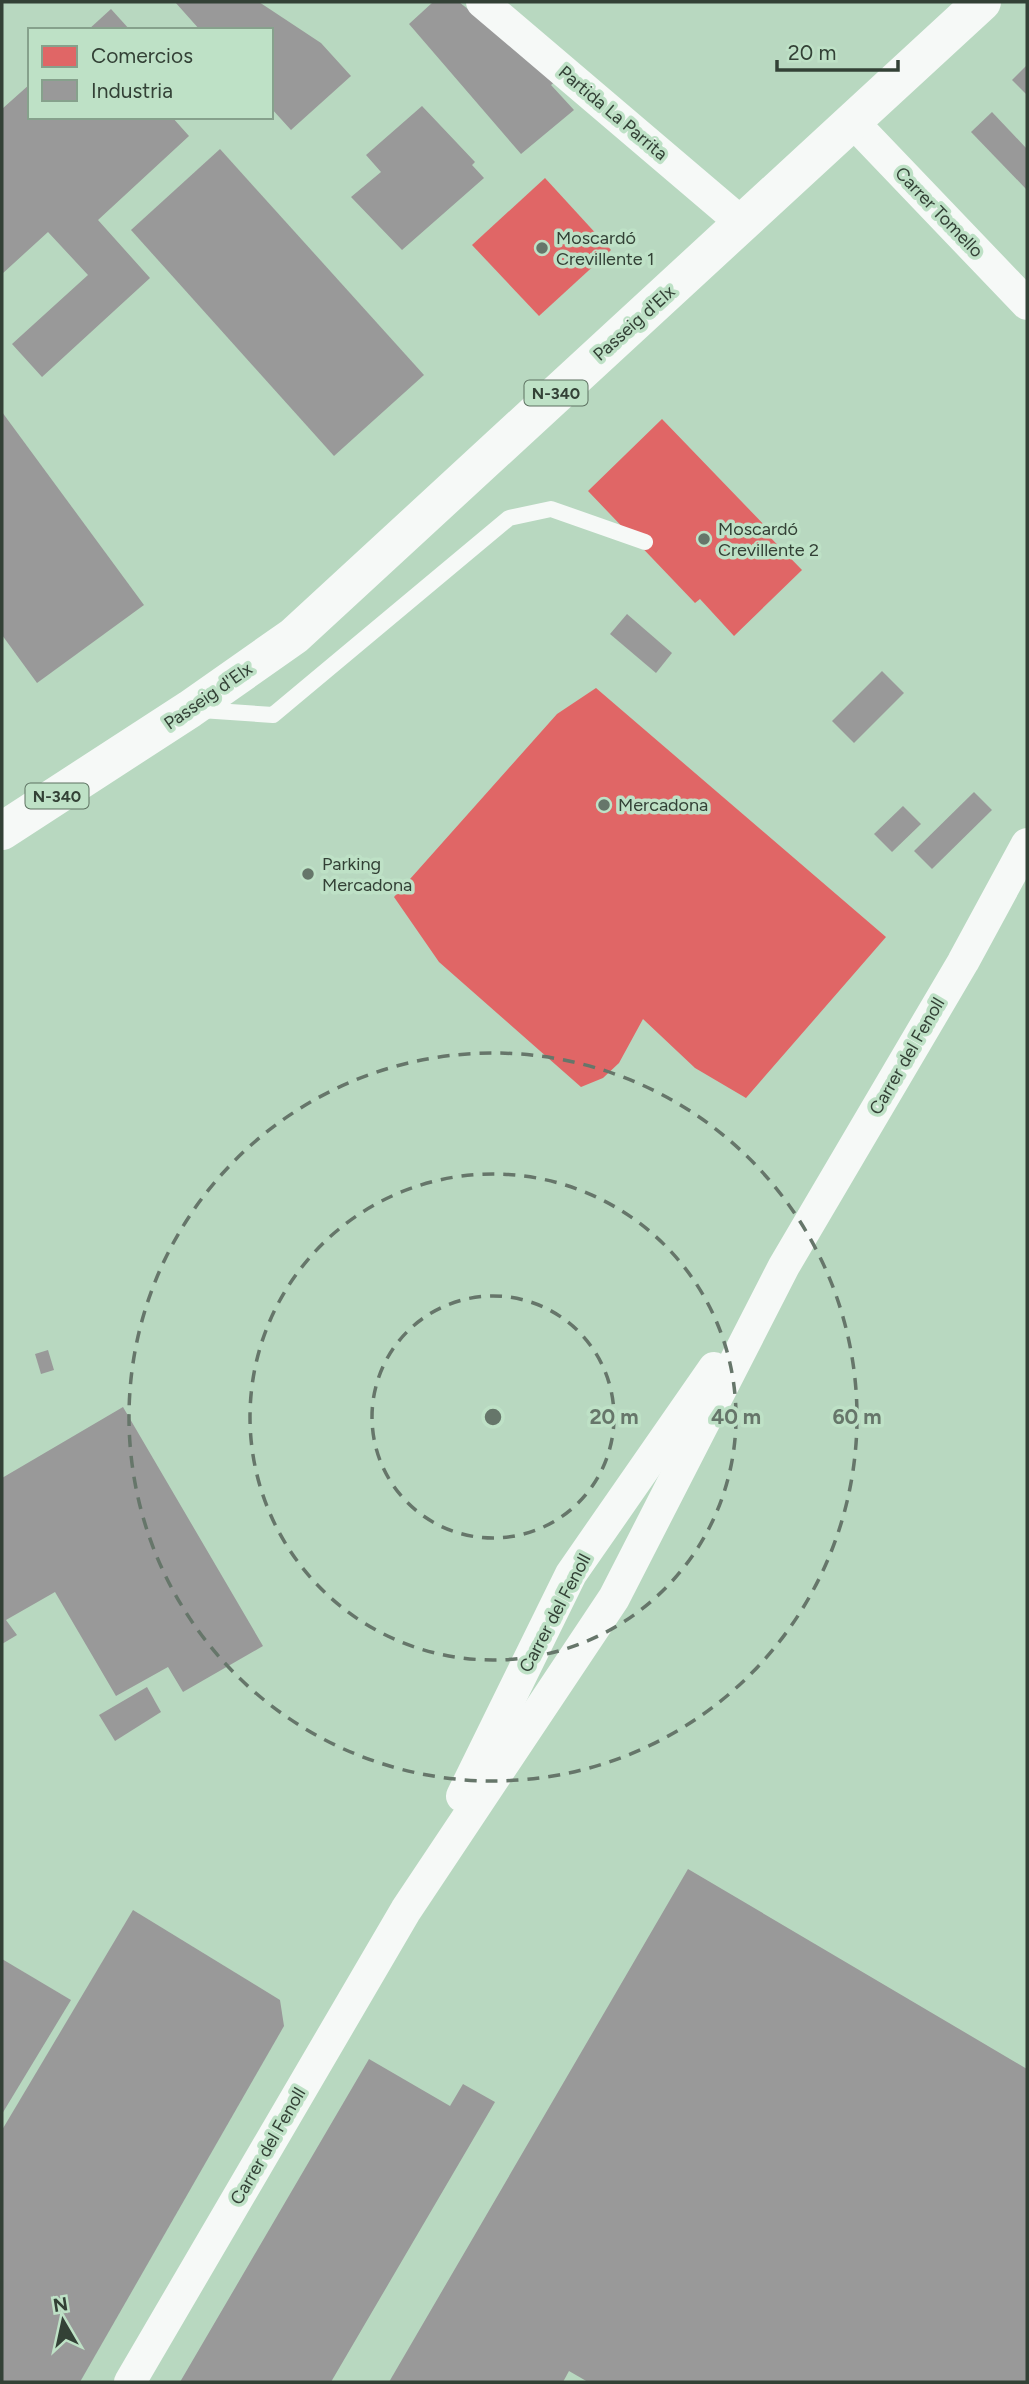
<svg xmlns="http://www.w3.org/2000/svg" width="1029" height="2384" font-family="Figtree,sans-serif">
<style>
.built{fill:#b8d8c0;fill-rule:evenodd}
.shops{fill:#e06666}
.industry{fill:#999}
.lines{fill:none;stroke-linecap:round;stroke-linejoin:round}
.lane{stroke:#f6f9f7;stroke-width:16}
.street{stroke:#f6f9f7;stroke-width:32}
.highway{stroke:#f6f9f7;stroke-width:38}
.ring{fill:none;stroke:#66766a;stroke-width:3.5;stroke-dasharray:12 9}
.poi-dot{fill:#66766a;stroke:#bee1c6;stroke-width:2.5}
.labels{text-anchor:middle;stroke-width:7;stroke-linejoin:round;paint-order:stroke}
.shield{fill:#bee1c6;stroke:#5d7161;stroke-width:2}
.shield-label{font-size:16px;font-weight:bold;fill:#334136}
.street-label{font-size:18px;fill:#334136;stroke:#bee1c6}
.poi-label{font-size:18px;fill:#334136;stroke:#bee1c6;text-anchor:start}
.centre{fill:#66766a;stroke:#bee1c6;stroke-width:3.5}
.ring-label{font-size:21px;text-anchor:middle;font-weight:bold;fill:#66766a;stroke:#bee1c6;stroke-width:7;stroke-linejoin:round;paint-order:stroke}
</style>
<rect width="100%" height="100%" fill="#c6d9ca"/>
<!-- built -->
<path class="built" d="M2,2H1027V2382H2ZM30,30H271V117H30Z"/>
<!-- shops -->
<g class="shops">
<polygon points="545,178 611,250 539,316 472,245"/>
<polygon points="662,419 770,531 767,534 802,570 734,636 700,599 695,603 588,491"/>
<polygon points="596,688 886,937 746,1098 695,1068 643,1019 619,1063 603,1078 581,1087 439,962 394,897 557,714"/>
</g>
<!-- industry -->
<g class="industry">
<polygon points="175,2 259,2 321,43 351,76 291,130 271,108 271,30 200,30"/>
<polygon points="433,2 459,2 557,80 551,85 574,110 521,154 409,24"/>
<polygon points="111,9 130,30 88,30"/>
<polygon points="1027,65 1027,95 1012,80"/>
<polygon points="30,84 30,117 172,117 189,136 98,220 150,278 42,377 12,344 88,275 48,232 2,274 2,109"/>
<polygon points="422,106 475,162 472,165 484,178 402,250 351,197 381,172 366,155"/>
<polygon points="992,112 1027,149 1027,190 971,132"/>
<polygon points="220,149 424,375 334,456 131,230"/>
<polygon points="2,412 144,605 37,683 2,635"/>
<polygon points="627,614 672,653 656,673 610,634"/>
<polygon points="882,671 904,693 854,743 832,721"/>
<polygon points="974,792 992,810 932,869 914,851"/>
<polygon points="903,806 921,824 892,852 874,834"/>
<polygon points="48,1350 54,1370 41,1374 35,1354"/>
<polygon points="123,1407 263,1646 183,1692 168,1667 116,1696 55,1592 6,1620 17,1635 2,1644 2,1478"/>
<polygon points="147,1687 161,1712 115,1741 99,1715"/>
<polygon points="688,1869 1027,2069 1027,2382 588,2382 569,2371 563,2382 389,2382"/>
<polygon points="133,1910 280,2000 284,2026 80,2382 2,2382 2,2130"/>
<polygon points="2,1959 71,2000 2,2114"/>
<polygon points="369,2059 450,2106 463,2084 495,2102 331,2382 180,2382"/>
</g>
<g class="lines">
<!-- lane -->
<polyline class="lane" points="201,710 273,715 509,518 551,509 645,542"/>
<!-- street -->
<g class="street">
<polyline points="482,2 743,224"/>
<polyline points="851,120 1027,304"/>
<polyline points="462,1796 571,1574 714,1368"/>
<polyline points="130,2382 406,1910 614,1598 784,1266 963,962 1027,844"/>
</g>
<!-- highway -->
<polyline class="highway" points="2,831 190,709 294,636 982,2"/>
</g>
<!-- distance rings -->
<g class="ring">
<circle cx="493" cy="1417" r="121"/>
<circle cx="493" cy="1417" r="243"/>
<circle cx="493" cy="1417" r="364"/>
</g>
<!-- markers -->
<g class="poi-dot">
<circle cx="542" cy="248" r="7"/>
<circle cx="704" cy="539" r="7"/>
<circle cx="604" cy="805" r="7"/>
<circle cx="308" cy="874" r="7"/>
</g>
<g class="labels">
<!-- shield labels -->
<g class="shield">
<rect x="524.5" y="380.5" width="63" height="25" rx="5"/>
<rect x="25.5" y="783.5" width="63" height="25" rx="5"/>
</g>
<g class="shield-label">
<text x="556" y="399">N-340</text>
<text x="57" y="802">N-340</text>
</g>
<!-- street labels -->
<g class="street-label">
<text transform="translate(613 113) rotate(40)" y="6">Partida La Parrita</text>
<text transform="translate(939 212) rotate(46)" y="6">Carrer Tomello</text>
<text transform="translate(634 323) rotate(-42)" y="6">Passeig d'Elx</text>
<text transform="translate(208 696) rotate(-35)" y="6">Passeig d'Elx</text>
<text transform="translate(907 1056) rotate(-60)" y="6">Carrer del Fenoll</text>
<text transform="translate(555 1613) rotate(-62)" y="6">Carrer del Fenoll</text>
<text transform="translate(268 2146) rotate(-60)" y="6">Carrer del Fenoll</text>
</g>
<!-- poi labels -->
<g class="poi-label">
<text x="556" y="244">Moscardó<tspan x="556" dy="21">Crevillente 1</tspan></text>
<text x="718" y="535">Moscardó<tspan x="718" dy="21">Crevillente 2</tspan></text>
<text x="618" y="811">Mercadona</text>
<text x="322" y="870">Parking<tspan x="322" dy="21">Mercadona</tspan></text>
</g>
</g>
<circle cx="493" cy="1417" r="10" class="centre"/>
<g class="ring-label">
<text x="614" y="1424">20 m</text>
<text x="736" y="1424">40 m</text>
<text x="857" y="1424">60 m</text>
</g>
<!-- border -->
<rect width="1029" height="2384" fill="none" stroke="#334136" stroke-width="7"/>
<!-- legend -->
<rect x="28" y="28" width="245" height="91" fill="#bee1c6" stroke="#86a18c" stroke-width="2"/>
<rect x="42" y="46" width="35" height="21" fill="#e06666" stroke="#86a18c" stroke-width="2"/>
<text x="91" y="63" font-size="21" fill="#334136">Comercios</text>
<rect x="42" y="80" width="35" height="21" fill="#999999" stroke="#86a18c" stroke-width="2"/>
<text x="91" y="98" font-size="21" fill="#334136">Industria</text>
<!-- north arrow -->
<g transform="translate(63 2321) rotate(351)" stroke="#bee1c6" stroke-width="5" paint-order="stroke">
<path d="M0-5L12 26L0 18L-12 26Z" fill="#334136"/>
<text y="-10" font-size="19" font-weight="bold" text-anchor="middle" fill="#334136">N</text>
</g>
<!-- scale -->
<path d="M777 60v10h121v-10" fill="none" stroke="#334136" stroke-width="3.5"/>
<text x="788" y="60" font-size="21" fill="#334136" stroke="#bee1c6" stroke-width="5" paint-order="stroke">20 m</text>
</svg>
